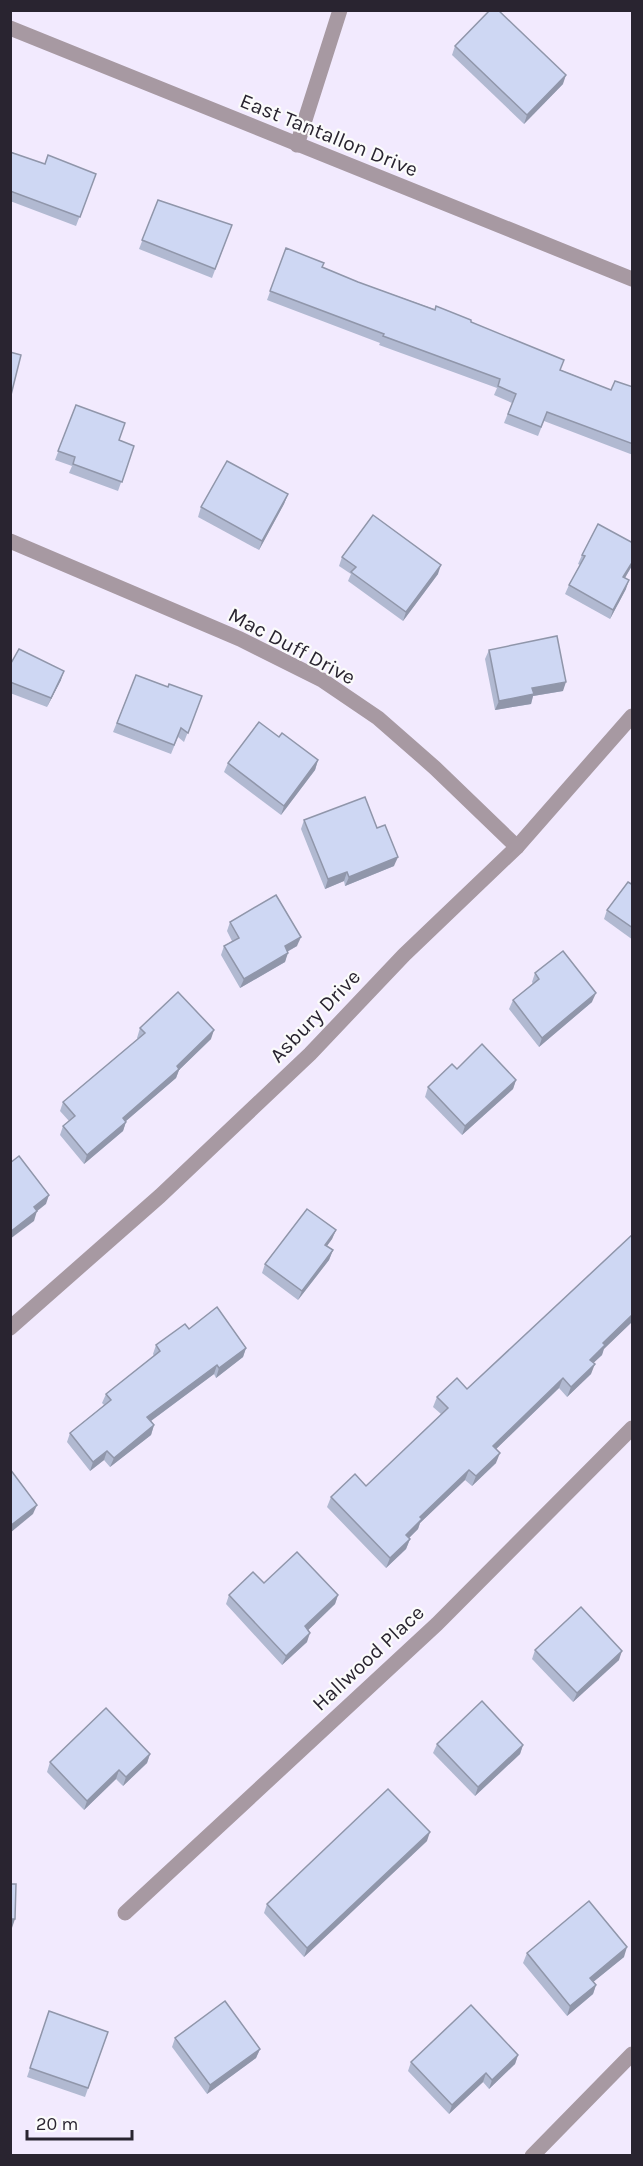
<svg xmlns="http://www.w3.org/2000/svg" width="643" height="2166" font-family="Karla,sans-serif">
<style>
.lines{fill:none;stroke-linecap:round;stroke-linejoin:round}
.minor{stroke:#a799a2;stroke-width:15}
.tertiary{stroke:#a799a2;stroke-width:15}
.wall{fill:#b1b9d1}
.shaded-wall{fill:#9096aa}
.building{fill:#ced7f3;stroke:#9096aa;stroke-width:1.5}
.labels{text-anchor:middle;stroke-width:4.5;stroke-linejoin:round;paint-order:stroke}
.street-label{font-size:21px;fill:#292430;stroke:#fbfbfb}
</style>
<rect width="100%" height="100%" fill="#f2eafe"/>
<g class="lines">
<!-- minor -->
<g class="minor">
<polyline points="297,145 340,10"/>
<polyline points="10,541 240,639 322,680 378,718 435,768 517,847"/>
<polyline points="125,1913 437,1624 632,1428"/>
<polyline points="532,2156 632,2054"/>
</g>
<!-- tertiary -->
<g class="tertiary">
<polyline points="10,28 632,279"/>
<polyline points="10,1328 160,1196 310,1054 404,955 517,847 632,716"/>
</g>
</g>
<!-- wall -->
<g class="wall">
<polygon points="455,46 563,84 524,124 452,55"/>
<polygon points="10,152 45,164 96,174 76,226 10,201"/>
<polygon points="158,200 232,225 212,278 139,249"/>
<polygon points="286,248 322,267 358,282 471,322 561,370 611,390 633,387 633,455 544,421 538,436 504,423 512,403 494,395 497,388 379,345 380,343 267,300"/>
<polygon points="76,405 119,440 134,446 118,491 69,473 72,466 55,460"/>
<polygon points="288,494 284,504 259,550 198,517 201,507"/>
<polygon points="633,543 633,564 625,578 626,589 610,619 565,594 569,585 580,565 578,564 582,555"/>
<polygon points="342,557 438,574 403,621 348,581 351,574 339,566"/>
<polygon points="489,650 563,691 533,696 531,704 495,710 485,659"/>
<polygon points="10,665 61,680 47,707 10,693"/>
<polygon points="136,675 168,687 202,696 184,742 178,737 171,754 113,732"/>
<polygon points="279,737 318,760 315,770 281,815 224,772 228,763"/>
<polygon points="304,820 377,828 394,866 345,886 344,881 325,889 301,829"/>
<polygon points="633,885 633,940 604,919 607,910"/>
<polygon points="230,922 297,946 287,952 285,962 240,988 221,955 224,946 232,941 227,931"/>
<polygon points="535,973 592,1002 539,1047 509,1009 513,1000 533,984 532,982"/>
<polygon points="140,1028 211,1039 179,1070 176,1078 126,1121 123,1131 84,1164 60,1135 63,1126 69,1121 60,1111 63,1102 138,1039 137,1038"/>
<polygon points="457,1069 516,1080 513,1089 462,1135 425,1097 428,1087"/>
<polygon points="336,1230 332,1239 327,1246 333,1250 329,1260 298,1300 262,1273 265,1264"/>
<polygon points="633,1234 633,1321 603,1349 602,1355 593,1363 591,1374 567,1397 559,1388 496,1449 496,1463 472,1486 465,1480 420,1523 418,1529 409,1538 410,1539 406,1549 386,1568 327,1507 331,1497 366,1486 441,1414 433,1407 437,1397 467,1389"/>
<polygon points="189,1329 246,1348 243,1357 216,1378 214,1374 151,1421 154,1425 151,1435 110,1467 104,1460 90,1471 67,1442 70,1433 104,1405 102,1403 106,1394 154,1356 153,1354 156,1345"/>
<polygon points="264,1583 338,1595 335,1604 308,1630 307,1642 282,1665 226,1604 229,1595"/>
<polygon points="535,1650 619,1660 573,1702 532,1659"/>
<polygon points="437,1744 523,1745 520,1754 475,1796 433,1753"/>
<polygon points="150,1754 147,1763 123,1786 116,1779 84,1810 47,1772 50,1762"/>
<polygon points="427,1841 304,1957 264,1913 267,1904"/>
<polygon points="527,1953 624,1957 593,1982 596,1985 593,1994 567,2016 523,1963"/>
<polygon points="49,2011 108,2032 85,2097 27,2077"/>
<polygon points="175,2038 260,2049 256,2058 207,2094 172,2047"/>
<polygon points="518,2055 515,2064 489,2089 483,2082 449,2114 408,2071 411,2062"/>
</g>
<!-- shaded-wall -->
<g class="shaded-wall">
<polygon points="566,75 563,84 524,124 527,115"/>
<polygon points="288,494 284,504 259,550 262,541"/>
<polygon points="633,561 633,564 620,586 623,577"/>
<polygon points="441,565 438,574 403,621 406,612"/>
<polygon points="629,580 626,589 610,619 613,610"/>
<polygon points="64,671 61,680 47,707 51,698"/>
<polygon points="566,682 563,691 533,696 531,704 495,710 499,701 532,688"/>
<polygon points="318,760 315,770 281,815 284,806"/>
<polygon points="398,857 394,866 345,886 349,877"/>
<polygon points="347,872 344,881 325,889 328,879"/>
<polygon points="301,937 297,946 281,955 285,946"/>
<polygon points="288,953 285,962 240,988 244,979"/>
<polygon points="596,993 592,1002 539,1047 542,1038"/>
<polygon points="214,1030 211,1039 179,1070 176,1078 119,1127 123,1118"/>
<polygon points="516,1080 513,1089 462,1135 465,1126"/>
<polygon points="126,1122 123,1131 84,1164 87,1155"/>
<polygon points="49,1195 46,1204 31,1216 34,1207"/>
<polygon points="37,1211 34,1221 10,1239 10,1232"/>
<polygon points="336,1230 332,1239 321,1254 325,1245"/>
<polygon points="333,1250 329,1260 298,1300 302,1291"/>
<polygon points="633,1314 633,1321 604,1349 602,1355 586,1370 590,1360 603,1343"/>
<polygon points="246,1348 243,1357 216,1378 219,1368"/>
<polygon points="595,1364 591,1374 567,1397 571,1387"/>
<polygon points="217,1365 214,1374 144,1426 147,1417"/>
<polygon points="563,1378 559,1388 489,1456 493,1446"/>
<polygon points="154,1425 151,1435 110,1467 114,1458"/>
<polygon points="107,1451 104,1460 90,1471 93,1462"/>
<polygon points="500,1453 496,1463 472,1486 476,1476"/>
<polygon points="469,1470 465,1480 420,1523 418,1529 402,1545 406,1535 420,1517"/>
<polygon points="37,1505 33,1514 10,1533 10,1526"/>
<polygon points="410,1539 406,1549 386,1568 390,1558"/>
<polygon points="338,1595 335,1604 302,1636 305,1626"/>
<polygon points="310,1633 307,1642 282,1665 286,1656"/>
<polygon points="622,1651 619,1660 573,1702 577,1693"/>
<polygon points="523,1745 520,1754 475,1796 478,1787"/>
<polygon points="150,1754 147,1763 123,1786 126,1777"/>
<polygon points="119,1770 116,1779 84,1810 87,1801"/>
<polygon points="430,1832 427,1841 304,1957 307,1948"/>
<polygon points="10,1919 15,1919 12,1928 10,1928"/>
<polygon points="627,1947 624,1957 587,1987 590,1978"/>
<polygon points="596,1985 593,1994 567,2016 570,2006"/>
<polygon points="260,2049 256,2058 207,2094 210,2085"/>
<polygon points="518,2055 515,2064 489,2089 492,2080"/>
<polygon points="486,2073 483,2082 449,2114 452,2105"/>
</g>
<!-- building -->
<g class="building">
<polygon points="490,10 498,10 566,75 527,115 455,46"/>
<polygon points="10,152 45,164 48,155 96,174 80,217 10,191"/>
<polygon points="158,200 232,225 215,269 142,240"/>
<polygon points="286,248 324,263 322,267 358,282 435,310 436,306 471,320 471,322 564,360 560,370 611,390 615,381 633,387 633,444 547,412 541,427 508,414 516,394 498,386 500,379 383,336 384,334 270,291"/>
<polygon points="10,352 21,355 10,399"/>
<polygon points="76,405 125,423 119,440 134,446 122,482 73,464 75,457 58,451"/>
<polygon points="227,461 288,494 262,541 201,507"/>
<polygon points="373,515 441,565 406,612 351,572 356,567 342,557"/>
<polygon points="598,524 633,543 633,561 623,577 629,580 613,610 569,585 585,556 582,555"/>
<polygon points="557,636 566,682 532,688 534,694 499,701 489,650"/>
<polygon points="19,649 64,671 51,698 10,682 10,665"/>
<polygon points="136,675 168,687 169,684 202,696 188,733 181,728 174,745 117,723"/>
<polygon points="259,722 279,737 282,733 318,760 284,806 228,763"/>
<polygon points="365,797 377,828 385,825 398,857 349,877 347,872 328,879 304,820"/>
<polygon points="628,882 633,885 633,928 607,910"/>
<polygon points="276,895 301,937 285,946 288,953 244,979 224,946 239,938 230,922"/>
<polygon points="563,951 596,993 542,1038 513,1000 539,979 535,973"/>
<polygon points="178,992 214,1030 177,1066 179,1069 123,1118 126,1122 87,1155 63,1126 75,1116 63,1102 145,1033 140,1028"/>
<polygon points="482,1044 516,1080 465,1126 428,1087 452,1064 457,1069"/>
<polygon points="19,1156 49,1195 34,1207 37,1211 10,1232 10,1163"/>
<polygon points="307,1209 336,1230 325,1245 333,1250 302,1291 265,1264"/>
<polygon points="633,1234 633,1314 603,1343 605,1345 590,1360 595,1364 571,1387 563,1378 493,1446 500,1453 476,1476 469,1470 420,1517 422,1519 406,1535 410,1539 390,1558 331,1497 355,1474 366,1486 448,1408 437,1397 457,1378 467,1389"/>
<polygon points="217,1307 246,1348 219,1368 217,1365 147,1417 154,1425 114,1458 107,1451 93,1462 70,1433 111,1400 106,1394 160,1351 156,1345 185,1324 189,1329"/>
<polygon points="10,1469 37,1505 10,1526"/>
<polygon points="297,1552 338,1595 305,1626 310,1633 286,1656 229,1595 253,1572 264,1583"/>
<polygon points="581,1607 622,1651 577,1693 535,1650"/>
<polygon points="482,1701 523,1745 478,1787 437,1744"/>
<polygon points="106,1708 150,1754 126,1777 119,1770 87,1801 50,1762"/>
<polygon points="388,1789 430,1832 307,1948 267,1904"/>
<polygon points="10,1884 16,1884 15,1919 10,1919"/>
<polygon points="589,1901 627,1947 590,1978 596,1985 570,2006 527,1953"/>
<polygon points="225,2001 260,2049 210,2085 175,2038"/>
<polygon points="471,2005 518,2055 492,2080 486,2073 452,2105 411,2062"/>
<polygon points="49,2011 108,2032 88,2088 30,2068"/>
</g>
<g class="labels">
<!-- street labels -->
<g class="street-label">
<text transform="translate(329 135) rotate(22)" y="7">East Tantallon Drive</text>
<text transform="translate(292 646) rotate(28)" y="7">Mac Duff Drive</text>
<text transform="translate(315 1016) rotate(-46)" y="7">Asbury Drive</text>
<text transform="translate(368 1658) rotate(-43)" y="7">Hallwood Place</text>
</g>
</g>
<!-- border -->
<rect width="643" height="2166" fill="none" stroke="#292430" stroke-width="24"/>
<!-- scale -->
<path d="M27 2130v9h105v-9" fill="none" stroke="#292430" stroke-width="3"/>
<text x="36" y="2130" font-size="18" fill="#292430" stroke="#fbfbfb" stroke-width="4.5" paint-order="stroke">20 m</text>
</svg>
